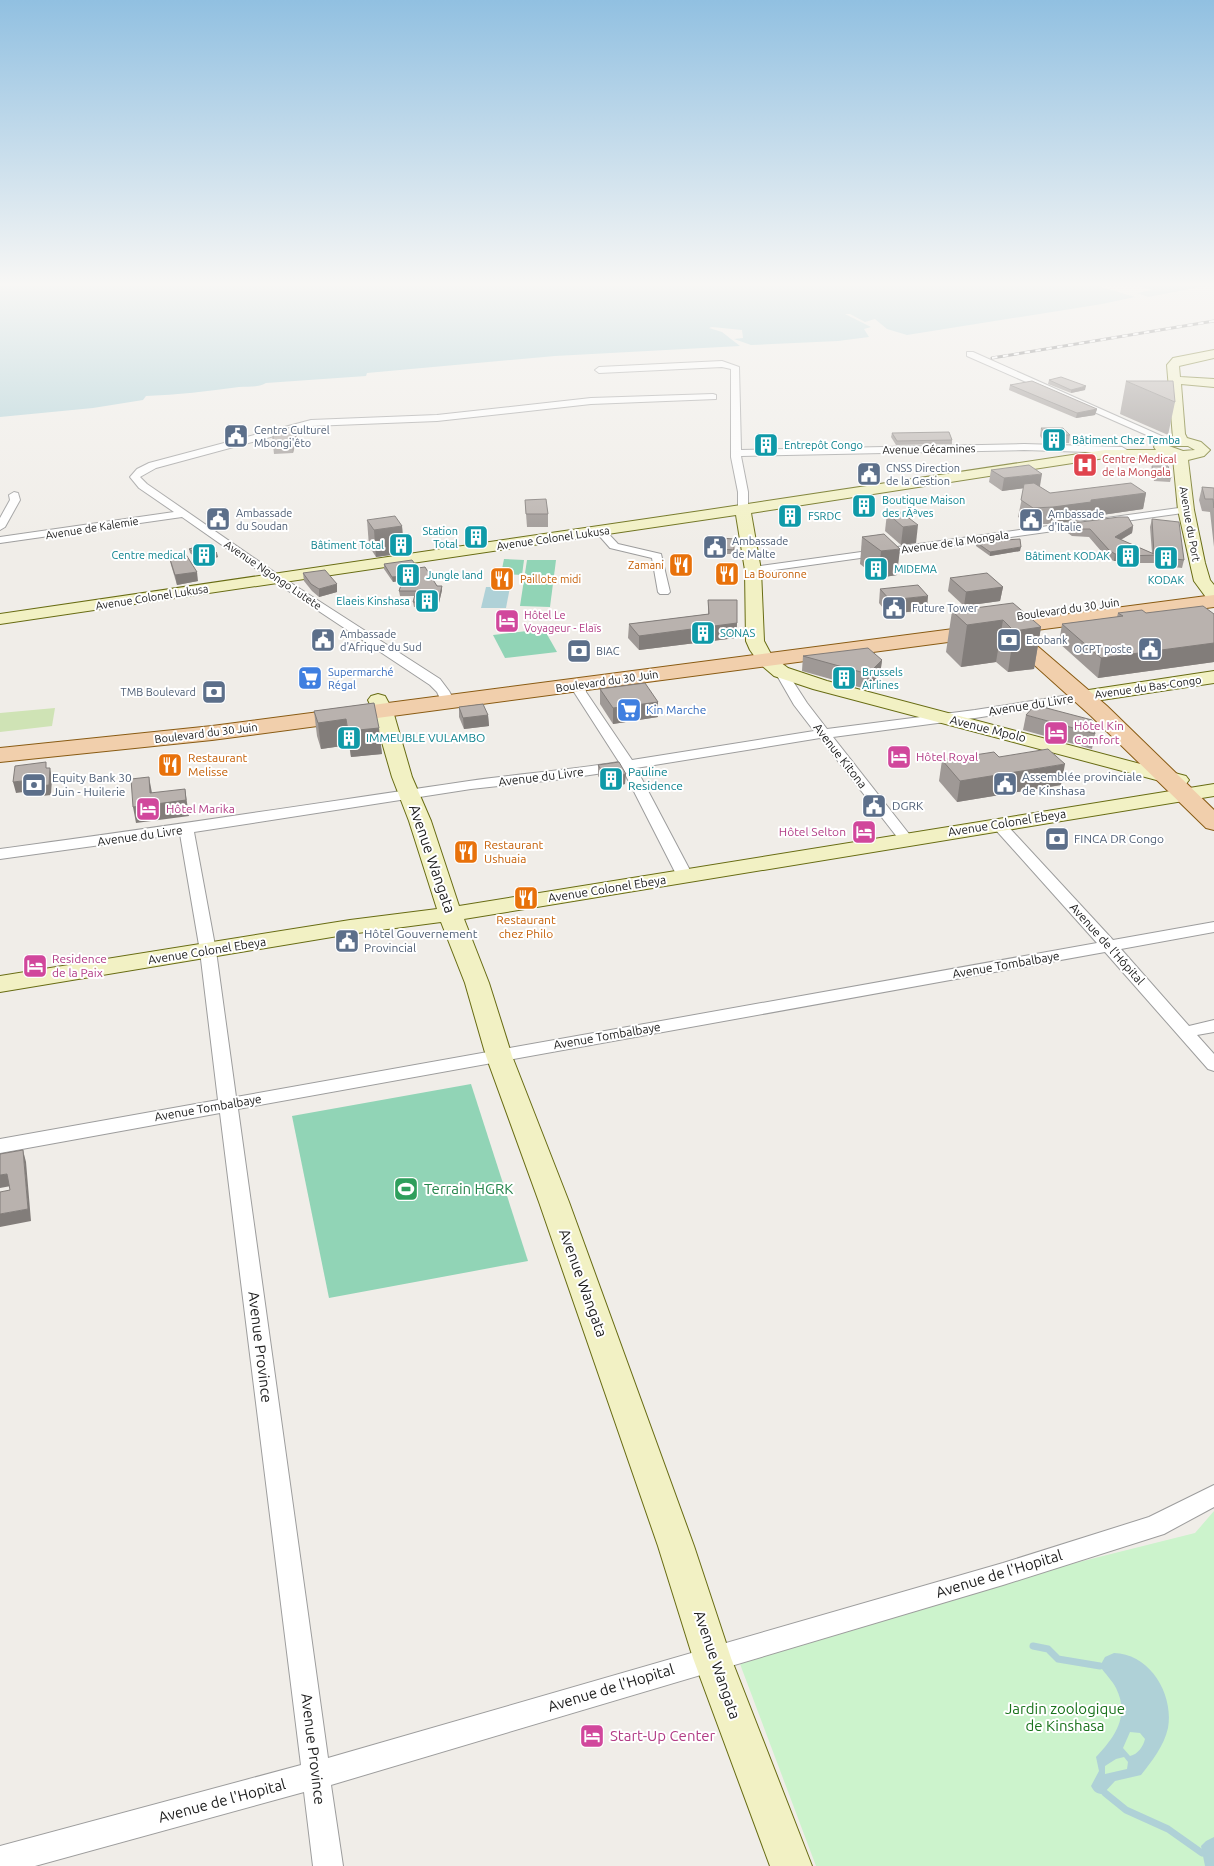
<svg xmlns="http://www.w3.org/2000/svg" width="1214" height="1866" font-family="Ubuntu,sans-serif">
<style>
.grass{fill:#cfe3b5}
.park{fill:#ccf3cc}
.pitch{fill:#91d4b6}
.water{fill:#afd1d7;fill-rule:evenodd}
.lines{fill:none;stroke-linecap:round;stroke-linejoin:round}
.stream{stroke:#afd1d7;stroke-width:7}
.street-casing{stroke:#9d9d9d;stroke-width:2}
.secondary-casing{stroke:#686c13;stroke-width:2}
.primary-casing{stroke:#895b13;stroke-width:2}
.street{fill:#fff;fill-rule:evenodd}
.secondary{fill:#f2f1c4;fill-rule:evenodd}
.primary{fill:#f1cfac;fill-rule:evenodd}
.rail-casing{stroke:#6e6e6e;stroke-width:3}
.rail{stroke:#fff;stroke-width:2;stroke-dasharray:5.5;stroke-linecap:butt}
.wall{fill:#9f9996}
.shaded-wall{fill:#827d7a}
.building{fill:#b9b2ae;stroke:#827d7a}
.labels{text-anchor:middle;stroke-width:4;stroke-linejoin:round;paint-order:stroke}
.far-service-label{font-size:11px;fill:#4e5e75;stroke:#fff;text-anchor:start}
.far-culture-label{font-size:11px;fill:#0d838f;stroke:#fff;text-anchor:start}
.far-street-label{font-size:11px;fill:#202020;stroke:#fff}
.far-health-label{font-size:11px;fill:#be3a42;stroke:#fff;text-anchor:start}
.far-food-label{font-size:11px;fill:#c56008;stroke:#fff;text-anchor:start}
.far-hotel-label{font-size:11px;fill:#b23c85;stroke:#fff;text-anchor:start}
.far-shop-label{font-size:11px;fill:#366cbe;stroke:#fff;text-anchor:start}
.street-label{font-size:12px;fill:#202020;stroke:#fff}
.shop-label{font-size:12px;fill:#366cbe;stroke:#fff;text-anchor:start}
.hotel-label{font-size:12px;fill:#b23c85;stroke:#fff;text-anchor:start}
.culture-label{font-size:12px;fill:#0d838f;stroke:#fff;text-anchor:start}
.food-label{font-size:12px;fill:#c56008;stroke:#fff;text-anchor:start}
.service-label{font-size:12px;fill:#4e5e75;stroke:#fff;text-anchor:start}
.near-street-label{font-size:15px;fill:#202020;stroke:#fff}
.near-leisure-label{font-size:15px;fill:#27864d;stroke:#fff;text-anchor:start}
.near-park-label{font-size:15px;fill:#1a731c;stroke:#fff}
.near-hotel-label{font-size:15px;fill:#b23c85;stroke:#fff;text-anchor:start}
</style>
<rect width="100%" height="100%" fill="#f0ede8"/>
<!-- grass -->
<polygon class="grass" points="55,708 52,726 0,732 0,713"/>
<!-- park -->
<polygon class="park" points="1214,1511 1214,1866 816,1866 734,1648 1195,1533"/>
<!-- pitch -->
<g class="pitch">
<polygon points="504,559 524,560 522,575 501,574"/>
<polygon points="527,560 556,560 550,607 520,606"/>
<polygon points="544,629 557,652 505,658 493,635"/>
<polygon points="471,1084 528,1261 329,1298 292,1116"/>
</g>
<!-- water -->
<g class="water">
<path d="M0,285H1095L1135,297L1102,304L907,335L887,329L875,319L865,322L850,314H845L871,327L864,329L869,337L838,341L751,345L734,339L743,338L742,330L712,327L709,328L722,332L740,346L555,356L367,373L366,376L266,383C257,388 249,386 239,387C208,391 177,395 146,396L143,400L93,408L0,417Z"/>
<polygon points="1211,285 1148,297 1137,293 1152,290 1134,285"/>
<polygon points="486,587 510,587 506,608 481,608"/>
<path d="M1114,1653C1150,1654 1174,1694 1168,1728C1164,1746 1152,1761 1141,1775L1115,1781L1103,1794C1097,1794 1094,1792 1091,1786L1099,1771L1096,1757C1115,1737 1130,1716 1116,1688C1112,1680 1105,1674 1100,1666L1105,1657ZM1130,1732L1140,1733L1145,1739C1143,1747 1138,1754 1130,1756L1123,1748ZM1124,1757L1128,1762L1127,1769L1105,1774V1766L1116,1759Z"/>
<polygon points="1214,1837 1214,1866 1205,1866 1201,1846 1206,1841"/>
</g>
<g class="lines">
<!-- stream -->
<g class="stream">
<polyline points="1033,1646 1048,1649 1058,1659 1100,1666"/>
<polyline points="1105,1793 1126,1810 1168,1829 1202,1853"/>
</g>
<defs>
<g id="street">
<polygon points="967,352 973,352 1175,442 1173,444 1167,444 967,356"/>
<polygon points="722,361 739,367 741,450 1024,444 1122,447 1127,450 1122,453 1024,450 741,456 748,492 748,510 743,513 738,510 738,492 731,457 731,369 722,367 599,373 595,370 599,367"/>
<polygon points="713,394 716,395 716,399 591,404 437,421 311,426 156,468 140,477 147,484 280,576 440,679 449,691 455,702 448,706 443,705 437,692 430,685 272,580 182,517 0,543 0,537 174,512 139,488 130,477 137,469 149,463 311,420 437,415 591,398"/>
<polygon points="14,492 18,493 20,500 5,527 0,530 0,518 10,500 9,495"/>
<polygon points="1186,507 1191,510 1190,512 753,573 747,570 753,567"/>
<polygon points="600,528 604,529 618,544 661,554 670,592 668,594 660,594 658,592 652,558 610,548 595,531"/>
<path d="M781,668L785,669L807,703L827,729L975,710L1082,693L1088,697L1082,701L975,718L833,737L913,839L911,842H901L820,738L636,768L693,876L690,879H680L677,876L623,770L563,779L471,789L194,832L216,951L236,1097L1097,943L994,828L992,825L994,822H1004L1113,940L1214,922V932L1121,949L1189,1026L1214,1020V1032L1197,1035L1214,1054V1071L1208,1069L1105,952L238,1109L328,1758L1003,1563L1149,1517L1214,1485V1507L1164,1534L1003,1585L331,1785L343,1866H313L304,1792L35,1866H0V1846L301,1765L220,1113L0,1153V1139L218,1100L200,951L180,834L0,859V849C157,828 312,804 469,781C519,774 569,770 619,762L574,692L573,684L579,680L585,684L586,692L632,760L814,731L794,705L775,672Z"/>
</g>
<g id="secondary">
<path d="M1214,350V358L1179,366L1180,377L1214,379V387L1181,384L1185,434L1187,438L1201,442L1210,450L1204,456L1188,460L1194,510L1205,563L1210,580L1214,585V601L1208,600L1194,581L1178,510L1173,458H1105L751,513L761,570L764,641L772,656L788,668L827,681L1186,776L1189,780L1186,784L1179,786L813,689L774,676L760,664L750,650L746,641L745,570L736,515L0,624V614L701,511L1105,450H1156L1154,447L1157,441L1173,438L1167,365L1173,358ZM1169,446H1188L1195,450L1183,451Z"/>
<polygon points="1214,671 1214,683 1082,703 1075,701 1073,697 1075,693 1082,691"/>
<polygon points="378,694 385,696 393,711 412,777 431,821 459,906 1214,784 1214,796 464,919 489,983 512,1056 569,1202 694,1546 731,1658 812,1866 770,1866 693,1658 658,1546 539,1202 486,1056 465,983 441,922 350,934 0,992 0,976 350,920 437,909 409,821 392,777 373,711 368,700 371,696"/>
</g>
<polygon id="primary" points="1214,595 1214,607 1021,632 1107,706 1214,810 1214,830 1206,828 1091,716 1001,635 212,740 0,762 0,748 212,726"/>
</defs>
<!-- street casing -->
<use href="#street" class="street-casing"/>
<!-- secondary casing -->
<use href="#secondary" class="secondary-casing"/>
<!-- primary casing -->
<use href="#primary" class="primary-casing"/>
<!-- street -->
<use href="#street" class="street"/>
<!-- secondary -->
<use href="#secondary" class="secondary"/>
<!-- primary -->
<use href="#primary" class="primary"/>
<defs>
<polyline id="rail" points="992,358 1214,321"/>
</defs>
<!-- rail casing -->
<use href="#rail" class="rail-casing"/>
<!-- rail -->
<use href="#rail" class="rail"/>
</g>
<!-- wall -->
<g class="wall">
<polygon points="1049,380 1085,390 1071,393 1048,384"/>
<polygon points="1126,381 1175,402 1168,435 1120,414"/>
<polygon points="1010,385 1097,409 1095,415 1076,418 1009,390"/>
<polygon points="296,427 297,435 293,453 274,454 273,445"/>
<polygon points="1041,428 1070,435 1069,443 1045,443 1040,436"/>
<polygon points="892,433 952,440 952,444 896,445 891,437"/>
<polygon points="1152,466 1171,478 1170,482 1154,481 1151,470"/>
<polygon points="991,470 1040,486 1039,486 1050,493 1146,493 1143,509 1088,517 1088,519 1050,524 1030,524 1018,517 1024,488 1002,491 989,482"/>
<polygon points="1202,487 1214,488 1214,547 1210,512 1202,511 1199,500"/>
<polygon points="525,500 548,514 548,527 527,527"/>
<polygon points="901,512 916,543 901,545 885,531 887,513"/>
<polygon points="1152,519 1184,560 1182,568 1158,565 1157,563 1123,563 1119,561 1114,561 1107,558 1089,537 1072,536 1065,531 1066,524 1133,526 1132,533 1121,540 1152,553 1150,527"/>
<polygon points="367,520 402,526 404,553 376,557 369,546"/>
<polygon points="884,534 897,575 878,578 860,564 862,537"/>
<polygon points="720,538 734,539 734,554 719,554"/>
<polygon points="976,542 1020,551 990,556 976,546"/>
<polygon points="189,549 218,557 201,562 190,553"/>
<polygon points="169,556 198,581 177,585 171,565"/>
<polygon points="384,564 418,568 442,590 438,607 414,607 413,602 415,596 400,596 399,591 402,580 393,582 384,569"/>
<polygon points="303,573 337,592 319,597 312,591 304,581"/>
<polygon points="950,578 1003,587 1000,601 964,606 948,591"/>
<polygon points="880,589 927,610 888,614 879,603"/>
<polygon points="708,600 737,623 736,638 639,650 628,638 629,624 708,614"/>
<polygon points="952,611 1041,627 1034,669 1008,672 996,662 961,667 946,652"/>
<polygon points="1118,613 1214,614 1214,662 1098,678 1059,643 1062,624 1117,617"/>
<polygon points="803,656 882,660 880,675 866,689 802,671"/>
<polygon points="600,689 658,702 658,717 613,724 600,704"/>
<polygon points="374,703 382,754 351,757 349,745 321,749 317,736 314,711"/>
<polygon points="459,707 488,715 489,726 464,729 459,717"/>
<polygon points="1026,715 1095,734 1092,749 1023,730"/>
<polygon points="999,757 1061,785 957,802 939,781 942,760"/>
<polygon points="598,765 625,784 621,785 620,789 609,791 598,776"/>
</g>
<!-- shaded-wall -->
<g class="shaded-wall">
<polygon points="1086,386 1085,390 1071,393 1071,390"/>
<polygon points="1097,409 1095,415 1076,418 1077,413"/>
<polygon points="296,427 297,435 293,453 292,445"/>
<polygon points="1042,474 1040,486 1002,491 1004,478"/>
<polygon points="1146,493 1143,509 1088,517 1088,519 1050,524 1053,507 1091,500"/>
<polygon points="918,525 916,543 901,545 903,527"/>
<polygon points="402,526 404,553 376,557 374,530"/>
<polygon points="1133,526 1132,533 1113,544 1115,537"/>
<polygon points="1021,547 1020,551 990,556 990,552"/>
<polygon points="900,549 897,575 878,578 881,551"/>
<polygon points="217,553 218,557 201,562 200,557"/>
<polygon points="1120,553 1119,561 1114,561 1115,554"/>
<polygon points="197,572 198,581 177,585 175,575"/>
<polygon points="404,576 404,580 393,582 392,577"/>
<polygon points="337,584 337,592 319,597 319,589"/>
<polygon points="442,586 442,590 438,607 438,602"/>
<polygon points="1003,587 1000,601 964,606 966,592"/>
<polygon points="928,596 927,610 888,614 890,600"/>
<polygon points="1003,620 996,662 961,667 967,625"/>
<polygon points="737,623 736,638 639,650 639,636"/>
<polygon points="1041,627 1034,669 1008,672 1014,631"/>
<polygon points="1214,643 1214,662 1098,678 1101,658"/>
<polygon points="882,660 880,675 866,689 868,674"/>
<polygon points="658,702 658,717 613,724 613,708"/>
<polygon points="488,715 489,726 464,729 463,718"/>
<polygon points="346,719 349,745 321,749 318,723"/>
<polygon points="379,728 382,754 351,757 348,731"/>
<polygon points="1065,764 1061,785 957,802 960,781"/>
<polygon points="50,768 52,778 51,795 33,797 31,791 16,793 13,782 31,780"/>
<polygon points="626,774 625,784 621,785 620,789 609,791 609,780 618,775"/>
<polygon points="149,777 152,793 153,804 185,789 189,816 136,823 133,807 150,793"/>
<polygon points="23,1150 26,1162 31,1221 0,1227 0,1214 28,1209"/>
<polygon points="7,1174 11,1186 0,1188 0,1175"/>
</g>
<!-- building -->
<g class="building">
<polygon points="1061,377 1086,386 1071,390 1049,380"/>
<polygon points="1032,381 1097,409 1077,413 1010,385"/>
<polygon points="1126,381 1173,381 1175,402"/>
<polygon points="296,427 292,445 273,445 273,430"/>
<polygon points="1041,428 1063,428 1070,435 1047,435"/>
<polygon points="949,432 952,440 897,441 892,433"/>
<polygon points="1029,465 1042,474 1004,478 991,470"/>
<polygon points="1152,466 1168,466 1171,478 1154,477"/>
<polygon points="1034,483 1050,493 1131,483 1146,493 1091,500 1091,502 1053,507 1033,508 1021,500 1024,484"/>
<polygon points="1202,487 1214,488 1214,508 1213,499 1205,499"/>
<polygon points="546,499 548,514 526,514 525,500"/>
<polygon points="901,512 918,525 903,527 887,513"/>
<polygon points="395,516 402,526 374,530 367,520"/>
<polygon points="1119,517 1128,517 1133,526 1115,537 1154,554 1152,519 1179,522 1184,560 1160,557 1159,555 1124,556 1120,553 1115,554 1109,550 1090,529 1073,529 1066,524"/>
<polygon points="884,534 900,549 881,551 862,537"/>
<polygon points="720,538 734,539 734,550 720,549"/>
<polygon points="1020,539 1021,547 990,552 976,542"/>
<polygon points="206,544 217,553 200,557 189,549"/>
<polygon points="185,553 197,572 175,575 169,556"/>
<polygon points="412,560 418,568 425,567 437,586 442,586 438,602 413,602 416,591 399,591 404,576 392,577 384,564"/>
<polygon points="325,570 337,584 319,589 311,584 303,573"/>
<polygon points="987,573 1003,587 966,592 950,578"/>
<polygon points="918,585 928,596 890,600 880,589"/>
<polygon points="708,600 737,600 737,623 639,636 629,624 709,614"/>
<polygon points="1013,603 1041,627 1014,631 1003,620 967,625 952,611"/>
<polygon points="1203,606 1214,614 1214,643 1101,658 1062,624 1123,616 1118,613 1142,610 1146,613"/>
<polygon points="868,648 882,660 868,674 803,656"/>
<polygon points="645,683 658,702 613,708 600,689"/>
<polygon points="374,703 379,728 348,731 346,719 318,723 314,711"/>
<polygon points="483,704 488,715 463,718 459,707"/>
<polygon points="1035,705 1092,720 1095,734 1026,715"/>
<polygon points="1048,749 1065,764 960,781 942,760 994,752 999,757"/>
<polygon points="46,762 46,768 50,768 49,785 30,787 31,780 13,782 15,766"/>
<polygon points="619,762 626,774 618,775 621,779 609,780 598,765"/>
<polygon points="149,777 150,793 185,789 186,800 133,807 131,779"/>
<polygon points="23,1150 28,1209 0,1214 0,1192 10,1190 7,1174 0,1175 0,1154"/>
</g>
<!-- sky -->
<linearGradient id="sky" x2="0" y2="1"><stop stop-color="#91c0e1"/><stop offset="0.52" stop-color="#f8f7f5"/><stop offset="1" stop-color="#f8f7f5" stop-opacity="0"/></linearGradient>
<rect width="1214" height="547" fill="url(#sky)"/>
<!-- icons -->
<defs>
<symbol id="civic-square" viewBox="-11 -11 22 22"><rect x="-9" y="-9" width="18" height="18" rx="4" fill="#5c6f8a" stroke="#fff"/><path d="M-.6-6.5H3V-4.5H.6V-3L4-1V1h2V6H-6V1h2V-1L-.6-3ZM-1.2 2.5V6h2.4V2.5Z" fill="#fff"/></symbol>
<symbol id="building-square" viewBox="-11 -11 22 22"><rect x="-9" y="-9" width="18" height="18" rx="4" fill="#0f9aa8" stroke="#fff"/><path d="M-4-6H4V6H1V3H-1V6H-4ZM-2.5-4.3h1.7v1.8h-1.7ZM.8-4.3h1.7v1.8H.8ZM-2.5-1h1.7V.8h-1.7ZM.8-1h1.7V.8H.8Z" fill="#fff"/></symbol>
<symbol id="hospital-square" viewBox="-11 -11 22 22"><rect x="-9" y="-9" width="18" height="18" rx="4" fill="#e0444e" stroke="#fff"/><path d="M-5-5h3v3.5h4V-5h3V5h-3V1.5h-4V5h-3Z" fill="#fff"/></symbol>
<symbol id="restaurant-square" viewBox="-11 -11 22 22"><rect x="-9" y="-9" width="18" height="18" rx="4" fill="#e8710a" stroke="#fff"/><path d="M-5-6h1v4h1v-4h1v4h1v-4h1v5L-1.5 .5V6h-2V.5L-5-1ZM5-6V6H3V1.5H1.5Q1.5-4 5-6Z" fill="#fff"/></symbol>
<symbol id="hotel-square" viewBox="-11 -11 22 22"><rect x="-9" y="-9" width="18" height="18" rx="4" fill="#d1479c" stroke="#fff"/><path d="M-6-4.5h1.5V1H6V5H4.5V3h-9V5H-6ZM-4 0a1.8 1.8 0 1 1 3.6 0ZM.5 0V-2.5h3Q6-2.5 6 0Z" fill="#fff"/></symbol>
<symbol id="bank-square" viewBox="-11 -11 22 22"><rect x="-9" y="-9" width="18" height="18" rx="4" fill="#5c6f8a" stroke="#fff"/><path d="M-6-4H6V4H-6ZM0-2.3a2.3 2.3 0 1 0 0 4.6a2.3 2.3 0 1 0 0-4.6Z" fill="#fff"/></symbol>
<symbol id="supermarket-square" viewBox="-11 -11 22 22"><rect x="-9" y="-9" width="18" height="18" rx="4" fill="#3f7fe0" stroke="#fff"/><path d="M-6-5.5h2.5l.6 2H6L4.5 2H-2.5L-4.4-4H-6ZM-1.5 3.2a1.3 1.3 0 1 0 .1 0ZM3 3.2a1.3 1.3 0 1 0 .1 0Z" fill="#fff"/></symbol>
<symbol id="stadium-square" viewBox="-11 -11 22 22"><rect x="-9" y="-9" width="18" height="18" rx="4" fill="#2e9e5b" stroke="#fff"/><path d="M0-5a6.5 5 0 1 0 0 10a6.5 5 0 1 0 0-10ZM-3.5-1.8h7v3.6h-7Z" fill="#fff"/></symbol>
</defs>
<g fill-rule="evenodd">
<use href="#civic-square" x="222" y="422" width="28" height="28"/>
<use href="#building-square" x="1040" y="426" width="28" height="28"/>
<use href="#building-square" x="752" y="431" width="28" height="28"/>
<use href="#hospital-square" x="1071" y="451" width="28" height="28"/>
<use href="#civic-square" x="855" y="460" width="28" height="28"/>
<use href="#building-square" x="850" y="492" width="28" height="28"/>
<use href="#building-square" x="776" y="502" width="28" height="28"/>
<use href="#civic-square" x="204" y="505" width="28" height="28"/>
<use href="#civic-square" x="1017" y="506" width="28" height="28"/>
<use href="#building-square" x="462" y="523" width="28" height="28"/>
<use href="#building-square" x="387" y="531" width="28" height="28"/>
<use href="#civic-square" x="701" y="533" width="28" height="28"/>
<use href="#building-square" x="190" y="541" width="28" height="28"/>
<use href="#building-square" x="1114" y="542" width="28" height="28"/>
<use href="#building-square" x="1152" y="544" width="28" height="28"/>
<use href="#restaurant-square" x="667" y="551" width="28" height="28"/>
<use href="#building-square" x="862" y="555" width="28" height="28"/>
<use href="#restaurant-square" x="713" y="560" width="28" height="28"/>
<use href="#building-square" x="394" y="561" width="28" height="28"/>
<use href="#restaurant-square" x="488" y="565" width="28" height="28"/>
<use href="#building-square" x="413" y="587" width="28" height="28"/>
<use href="#civic-square" x="880" y="594" width="28" height="28"/>
<use href="#hotel-square" x="493" y="607" width="28" height="28"/>
<use href="#building-square" x="689" y="619" width="28" height="28"/>
<use href="#civic-square" x="309" y="626" width="28" height="28"/>
<use href="#bank-square" x="995" y="626" width="28" height="28"/>
<use href="#civic-square" x="1136" y="635" width="28" height="28"/>
<use href="#bank-square" x="565" y="637" width="28" height="28"/>
<use href="#supermarket-square" x="296" y="664" width="28" height="28"/>
<use href="#building-square" x="830" y="664" width="28" height="28"/>
<use href="#bank-square" x="200" y="678" width="28" height="28"/>
<use href="#supermarket-square" x="615" y="696" width="28" height="28"/>
<use href="#hotel-square" x="1042" y="719" width="28" height="28"/>
<use href="#building-square" x="335" y="724" width="28" height="28"/>
<use href="#hotel-square" x="885" y="743" width="28" height="28"/>
<use href="#restaurant-square" x="156" y="751" width="28" height="28"/>
<use href="#building-square" x="597" y="765" width="28" height="28"/>
<use href="#civic-square" x="991" y="770" width="28" height="28"/>
<use href="#bank-square" x="20" y="771" width="28" height="28"/>
<use href="#civic-square" x="860" y="792" width="28" height="28"/>
<use href="#hotel-square" x="134" y="795" width="28" height="28"/>
<use href="#hotel-square" x="850" y="818" width="28" height="28"/>
<use href="#bank-square" x="1043" y="825" width="28" height="28"/>
<use href="#restaurant-square" x="452" y="838" width="28" height="28"/>
<use href="#restaurant-square" x="512" y="884" width="28" height="28"/>
<use href="#civic-square" x="333" y="927" width="28" height="28"/>
<use href="#hotel-square" x="21" y="952" width="28" height="28"/>
<use href="#stadium-square" x="392" y="1175" width="28" height="28"/>
<use href="#hotel-square" x="578" y="1722" width="28" height="28"/>
</g>
<g class="labels">
<!-- far-service labels -->
<g class="far-service-label">
<text x="254" y="434">Centre Culturel<tspan x="254" dy="13">Mbongi'êto</tspan></text>
<text x="886" y="472">CNSS Direction<tspan x="886" dy="13">de la Gestion</tspan></text>
<text x="236" y="517">Ambassade<tspan x="236" dy="13">du Soudan</tspan></text>
<text x="1048" y="518">Ambassade<tspan x="1048" dy="13">d'Italie</tspan></text>
<text x="732" y="545">Ambassade<tspan x="732" dy="13">de Malte</tspan></text>
<text x="912" y="612">Future Tower</text>
<text x="340" y="638">Ambassade<tspan x="340" dy="13">d'Afrique du Sud</tspan></text>
<text x="1026" y="644">Ecobank</text>
<text x="1132" y="653" text-anchor="end">OCPT poste</text>
<text x="596" y="655">BIAC</text>
<text x="196" y="696" text-anchor="end">TMB Boulevard</text>
</g>
<!-- far-culture labels -->
<g class="far-culture-label">
<text x="1072" y="444">Bâtiment Chez Temba</text>
<text x="784" y="449">Entrepôt Congo</text>
<text x="882" y="504">Boutique Maison<tspan x="882" dy="13">des rÃªves</tspan></text>
<text x="808" y="520">FSRDC</text>
<text x="458" y="535" text-anchor="end">Station<tspan x="458" dy="13">Total</tspan></text>
<text x="384" y="549" text-anchor="end">Bâtiment Total</text>
<text x="186" y="559" text-anchor="end">Centre medical</text>
<text x="1110" y="560" text-anchor="end">Bâtiment KODAK</text>
<text x="894" y="573">MIDEMA</text>
<text x="426" y="579">Jungle land</text>
<text x="1166" y="584" text-anchor="middle">KODAK</text>
<text x="410" y="605" text-anchor="end">Elaeis Kinshasa</text>
<text x="720" y="637">SONAS</text>
<text x="862" y="676">Brussels<tspan x="862" dy="13">Airlines</tspan></text>
</g>
<!-- far-street labels -->
<g class="far-street-label">
<text transform="translate(929 449) rotate(-1)" y="4">Avenue Gécamines</text>
<text transform="translate(1190 524) rotate(80)" y="4">Avenue du Port</text>
<text transform="translate(92 528) rotate(-9)" y="4">Avenue de Kalemie</text>
<text transform="translate(553 538) rotate(-8)" y="4">Avenue Colonel Lukusa</text>
<text transform="translate(955 542) rotate(-8)" y="4">Avenue de la Mongala</text>
<text transform="translate(273 575) rotate(34)" y="4">Avenue Ngongo Lutete</text>
<text transform="translate(152 597) rotate(-9)" y="4">Avenue Colonel Lukusa</text>
<text transform="translate(1068 609) rotate(-8)" y="4">Boulevard du 30 Juin</text>
<text transform="translate(607 681) rotate(-8)" y="4">Boulevard du 30 Juin</text>
<text transform="translate(1148 687) rotate(-8)" y="4">Avenue du Bas-Congo</text>
<text transform="translate(206 733) rotate(-7)" y="4">Boulevard du 30 Juin</text>
</g>
<!-- far-health labels -->
<g class="far-health-label">
<text x="1102" y="463">Centre Medical<tspan x="1102" dy="13">de la Mongala</tspan></text>
</g>
<!-- far-food labels -->
<g class="far-food-label">
<text x="664" y="569" text-anchor="end">Zamani</text>
<text x="744" y="578">La Bouronne</text>
<text x="520" y="583">Paillote midi</text>
</g>
<!-- far-hotel labels -->
<g class="far-hotel-label">
<text x="524" y="619">Hôtel Le<tspan x="524" dy="13">Voyageur - Elaïs</tspan></text>
</g>
<!-- far-shop labels -->
<g class="far-shop-label">
<text x="328" y="676">Supermarché<tspan x="328" dy="13">Régal</tspan></text>
</g>
<!-- street labels -->
<g class="street-label">
<text transform="translate(1031 705) rotate(-9)" y="4">Avenue du Livre</text>
<text transform="translate(988 729) rotate(14)" y="4">Avenue Mpolo</text>
<text transform="translate(840 756) rotate(52)" y="4">Avenue Kitona</text>
<text transform="translate(541 777) rotate(-7)" y="4">Avenue du Livre</text>
<text transform="translate(1007 823) rotate(-9)" y="4">Avenue Colonel Ebeya</text>
<text transform="translate(140 836) rotate(-8)" y="4">Avenue du Livre</text>
<text transform="translate(607 889) rotate(-9)" y="4">Avenue Colonel Ebeya</text>
<text transform="translate(1107 944) rotate(48)" y="4">Avenue de l’Hôpital</text>
<text transform="translate(207 951) rotate(-9)" y="4">Avenue Colonel Ebeya</text>
<text transform="translate(1006 965) rotate(-10)" y="4">Avenue Tombalbaye</text>
<text transform="translate(607 1036) rotate(-10)" y="4">Avenue Tombalbaye</text>
<text transform="translate(208 1108) rotate(-10)" y="4">Avenue Tombalbaye</text>
</g>
<!-- shop labels -->
<g class="shop-label">
<text x="646" y="714">Kin Marche</text>
</g>
<!-- hotel labels -->
<g class="hotel-label">
<text x="1074" y="730">Hôtel Kin<tspan x="1074" dy="14">Comfort</tspan></text>
<text x="916" y="761">Hôtel Royal</text>
<text x="166" y="813">Hôtel Marika</text>
<text x="846" y="836" text-anchor="end">Hôtel Selton</text>
<text x="52" y="963">Residence<tspan x="52" dy="14">de la Paix</tspan></text>
</g>
<!-- culture labels -->
<g class="culture-label">
<text x="366" y="742">IMMEUBLE VULAMBO</text>
<text x="628" y="776">Pauline<tspan x="628" dy="14">Residence</tspan></text>
</g>
<!-- food labels -->
<g class="food-label">
<text x="188" y="762">Restaurant<tspan x="188" dy="14">Melisse</tspan></text>
<text x="484" y="849">Restaurant<tspan x="484" dy="14">Ushuaia</tspan></text>
<text x="526" y="924" text-anchor="middle">Restaurant<tspan x="526" dy="14">chez Philo</tspan></text>
</g>
<!-- service labels -->
<g class="service-label">
<text x="1022" y="781">Assemblée provinciale<tspan x="1022" dy="14">de Kinshasa</tspan></text>
<text x="52" y="782">Equity Bank 30<tspan x="52" dy="14">Juin - Huilerie</tspan></text>
<text x="892" y="810">DGRK</text>
<text x="1074" y="843">FINCA DR Congo</text>
<text x="364" y="938">Hôtel Gouvernement<tspan x="364" dy="14">Provincial</tspan></text>
</g>
<!-- near-street labels -->
<g class="near-street-label">
<text transform="translate(432 859) rotate(71)" y="5">Avenue Wangata</text>
<text transform="translate(583 1283) rotate(70)" y="5">Avenue Wangata</text>
<text transform="translate(260 1347) rotate(83)" y="5">Avenue Province</text>
<text transform="translate(999 1574) rotate(-17)" y="5">Avenue de l'Hopital</text>
<text transform="translate(717 1665) rotate(71)" y="5">Avenue Wangata</text>
<text transform="translate(611 1688) rotate(-17)" y="5">Avenue de l'Hopital</text>
<text transform="translate(313 1749) rotate(83)" y="5">Avenue Province</text>
<text transform="translate(222 1801) rotate(-15)" y="5">Avenue de l'Hopital</text>
</g>
<!-- near-leisure labels -->
<g class="near-leisure-label">
<text x="424" y="1194">Terrain HGRK</text>
</g>
<!-- near-park labels -->
<g class="near-park-label">
<text x="1065" y="1714">Jardin zoologique<tspan x="1065" dy="17">de Kinshasa</tspan></text>
</g>
<!-- near-hotel labels -->
<g class="near-hotel-label">
<text x="610" y="1741">Start-Up Center</text>
</g>
</g>
</svg>
